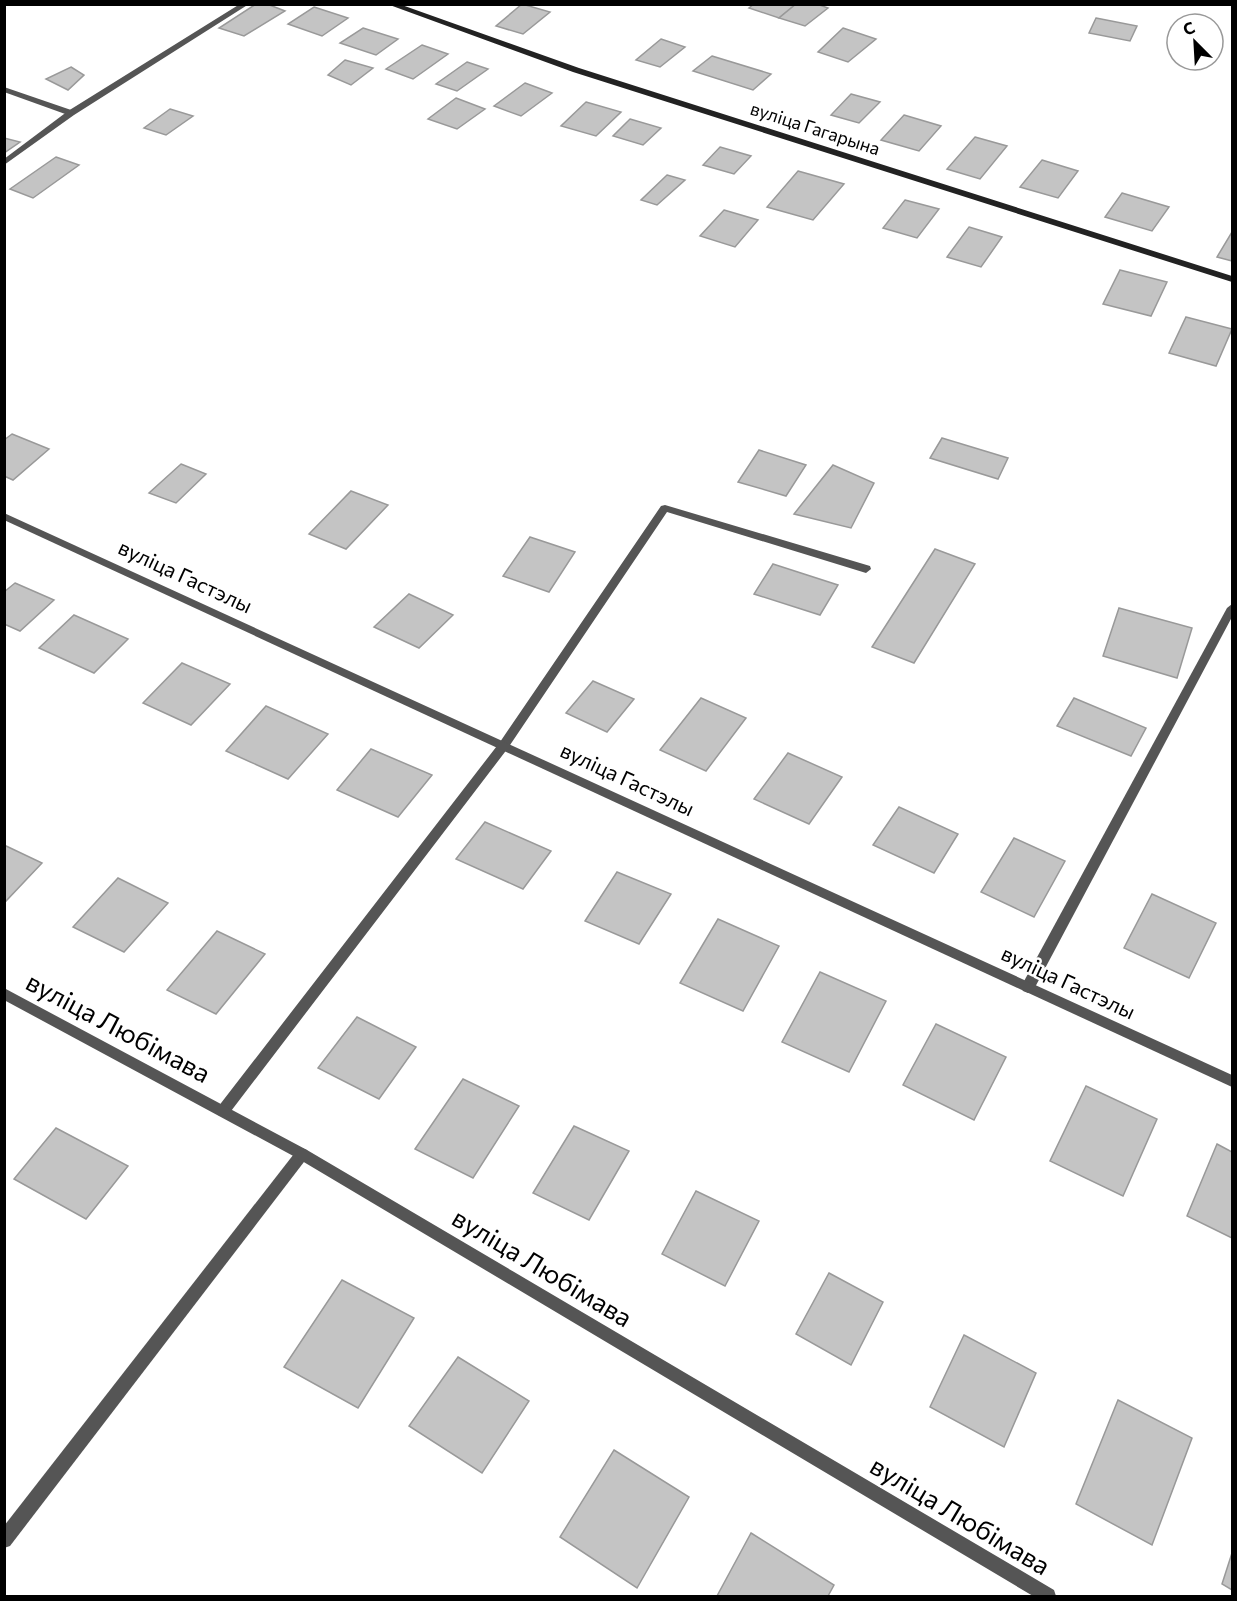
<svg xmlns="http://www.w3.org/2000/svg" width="1237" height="1601" font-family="Commissioner,sans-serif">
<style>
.building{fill:#c4c4c4;stroke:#999;stroke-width:1.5}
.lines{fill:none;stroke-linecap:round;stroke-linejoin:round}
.lane{fill:#555;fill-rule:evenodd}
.street{fill:#555;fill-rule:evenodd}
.secondary{fill:#222;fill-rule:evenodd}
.labels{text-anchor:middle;stroke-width:5;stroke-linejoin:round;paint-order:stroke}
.far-street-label{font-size:18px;fill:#000;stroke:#fff}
.street-label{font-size:21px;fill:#000;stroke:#fff}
.near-street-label{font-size:26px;fill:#000;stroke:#fff}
</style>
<rect width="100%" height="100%" fill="#fff"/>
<!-- building -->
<g class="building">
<polygon points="256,4 267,4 285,11 244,36 219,28"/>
<polygon points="522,4 550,12 523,34 496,26"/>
<polygon points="754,4 796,4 779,18 749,8"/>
<polygon points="796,4 817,4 828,8 805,26 779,18"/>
<polygon points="314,7 348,18 322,36 288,24"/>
<polygon points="1096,18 1137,26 1130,41 1089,33"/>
<polygon points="363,28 398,39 376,55 340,43"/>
<polygon points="843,28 876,39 848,62 818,52"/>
<polygon points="661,39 685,47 660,67 636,60"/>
<polygon points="422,45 448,54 413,79 386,69"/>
<polygon points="712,56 771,74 753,90 693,71"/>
<polygon points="345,60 373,68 351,85 328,75"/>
<polygon points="467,62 488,69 457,91 436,84"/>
<polygon points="71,67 84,75 68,90 46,79"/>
<polygon points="525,83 552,93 521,116 494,106"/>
<polygon points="851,94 880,102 859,123 831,115"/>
<polygon points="456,98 485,109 457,129 428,119"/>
<polygon points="586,102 621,112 596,136 561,126"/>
<polygon points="170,109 193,116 166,135 144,128"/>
<polygon points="904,115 941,126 919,151 881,140"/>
<polygon points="630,119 661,128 643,145 613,136"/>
<polygon points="975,137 1007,146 980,179 947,169"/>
<polygon points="4,138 20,142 4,153"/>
<polygon points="720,147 751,156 734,174 703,165"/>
<polygon points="56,157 79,165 33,198 10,189"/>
<polygon points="1042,160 1078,171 1058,198 1020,187"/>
<polygon points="798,171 844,184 813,220 767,207"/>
<polygon points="667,175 685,180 657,205 641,200"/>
<polygon points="1122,193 1169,207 1152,231 1105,217"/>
<polygon points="905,200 939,209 917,238 883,228"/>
<polygon points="724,210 758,220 735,247 700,236"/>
<polygon points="969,227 1002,237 981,267 947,257"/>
<polygon points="1232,232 1232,261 1217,257"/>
<polygon points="1120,270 1167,282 1151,316 1103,304"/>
<polygon points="1186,317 1232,329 1216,366 1169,353"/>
<polygon points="12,434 49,449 13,480 4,476 4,440"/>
<polygon points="942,438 1008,458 998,479 930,458"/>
<polygon points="759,450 806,465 786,496 738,482"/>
<polygon points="181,464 206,474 176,503 149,493"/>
<polygon points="833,465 874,483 851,528 794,514"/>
<polygon points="351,491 388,505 346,549 309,534"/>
<polygon points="530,537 575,552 549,592 503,576"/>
<polygon points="935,549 975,564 914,663 872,647"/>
<polygon points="773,564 838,585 820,615 754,594"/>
<polygon points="15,583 54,600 20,631 4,624 4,592"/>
<polygon points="409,594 453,615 419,648 374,627"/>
<polygon points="1119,608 1192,628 1177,678 1103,656"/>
<polygon points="74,615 128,639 94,673 39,648"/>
<polygon points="182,663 230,684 191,725 143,703"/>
<polygon points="593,681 634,699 607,732 566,713"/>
<polygon points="701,698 746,718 706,771 660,750"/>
<polygon points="1074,698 1146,728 1131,756 1057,726"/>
<polygon points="266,706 328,734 288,779 226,751"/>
<polygon points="371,749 432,775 398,817 337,790"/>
<polygon points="788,753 842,777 809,824 754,799"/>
<polygon points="899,807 958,834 934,873 873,845"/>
<polygon points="485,822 551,851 523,889 456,859"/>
<polygon points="1014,838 1065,861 1034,917 981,892"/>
<polygon points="4,845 42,863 6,901 4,900"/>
<polygon points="617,872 671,894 639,944 585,921"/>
<polygon points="118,878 168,903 124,952 73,927"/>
<polygon points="1152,894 1216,923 1189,978 1124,948"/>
<polygon points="718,919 779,946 743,1011 680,983"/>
<polygon points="217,931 265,954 216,1014 167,990"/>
<polygon points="820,972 886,1001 849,1072 782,1042"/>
<polygon points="357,1017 416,1047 379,1099 318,1068"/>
<polygon points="936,1024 1006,1057 974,1120 903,1085"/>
<polygon points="463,1079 519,1106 473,1178 415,1149"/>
<polygon points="1086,1086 1157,1119 1123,1196 1050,1161"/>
<polygon points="574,1126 629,1151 589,1220 533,1193"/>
<polygon points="56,1128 128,1166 86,1219 14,1179"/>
<polygon points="1217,1144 1232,1152 1232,1238 1187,1216"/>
<polygon points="696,1191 759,1221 725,1286 662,1254"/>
<polygon points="829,1273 883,1302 851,1365 796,1334"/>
<polygon points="342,1280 414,1318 358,1408 284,1367"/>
<polygon points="964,1335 1036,1373 1004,1447 930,1407"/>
<polygon points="458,1357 529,1401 482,1473 409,1426"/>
<polygon points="1118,1400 1192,1438 1152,1545 1076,1504"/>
<polygon points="614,1450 689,1497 637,1588 560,1537"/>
<polygon points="751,1533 834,1585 828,1596 717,1596"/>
<polygon points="1232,1553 1232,1590 1222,1584"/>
</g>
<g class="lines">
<!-- lane -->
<g class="lane">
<polygon points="240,4 249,4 74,115 4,165 4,159 68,111"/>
<polygon points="665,505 870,566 871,569 866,573 667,512 508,748 228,1115 223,1117 218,1115 216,1111 218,1107 500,742 661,506"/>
<polygon points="1232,604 1232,617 1033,991 1028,993 1023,991 1021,987 1023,983 1227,608"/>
<polygon points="302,1148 307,1150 309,1154 307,1158 10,1546 4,1548 4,1526 297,1150"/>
</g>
<!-- street -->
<g class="street">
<polygon points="4,87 74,111 75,113 68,115 4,92"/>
<polygon points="4,513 1232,1075 1232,1087 4,520"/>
<polygon points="4,988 307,1150 1054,1590 1056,1596 1033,1596 297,1158 4,1000"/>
</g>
<!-- secondary -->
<polygon class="secondary" points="387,4 399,4 579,68 1232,276 1232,282 573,72"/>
</g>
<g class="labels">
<!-- far-street labels -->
<g class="far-street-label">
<text transform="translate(815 129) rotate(18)" y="6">вуліца Гагарына</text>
</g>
<!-- street labels -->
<g class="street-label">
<text transform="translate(185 577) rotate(25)" y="7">вуліца Гастэлы</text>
<text transform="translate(627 780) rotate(25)" y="7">вуліца Гастэлы</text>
<text transform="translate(1068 983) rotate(25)" y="7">вуліца Гастэлы</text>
</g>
<!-- near-street labels -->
<g class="near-street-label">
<text transform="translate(118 1028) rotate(28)" y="9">вуліца Любімава</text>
<text transform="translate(542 1268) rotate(31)" y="9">вуліца Любімава</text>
<text transform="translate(960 1516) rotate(31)" y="9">вуліца Любімава</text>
</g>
</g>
<!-- border -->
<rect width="1237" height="1601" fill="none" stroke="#000000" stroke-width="12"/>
<!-- north arrow -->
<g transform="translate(1195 42) rotate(336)"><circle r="28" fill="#ffffff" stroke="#999999" stroke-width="1.5"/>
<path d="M0-4.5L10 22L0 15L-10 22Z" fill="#000000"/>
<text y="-9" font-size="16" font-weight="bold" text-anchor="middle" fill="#000000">С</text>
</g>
</svg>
